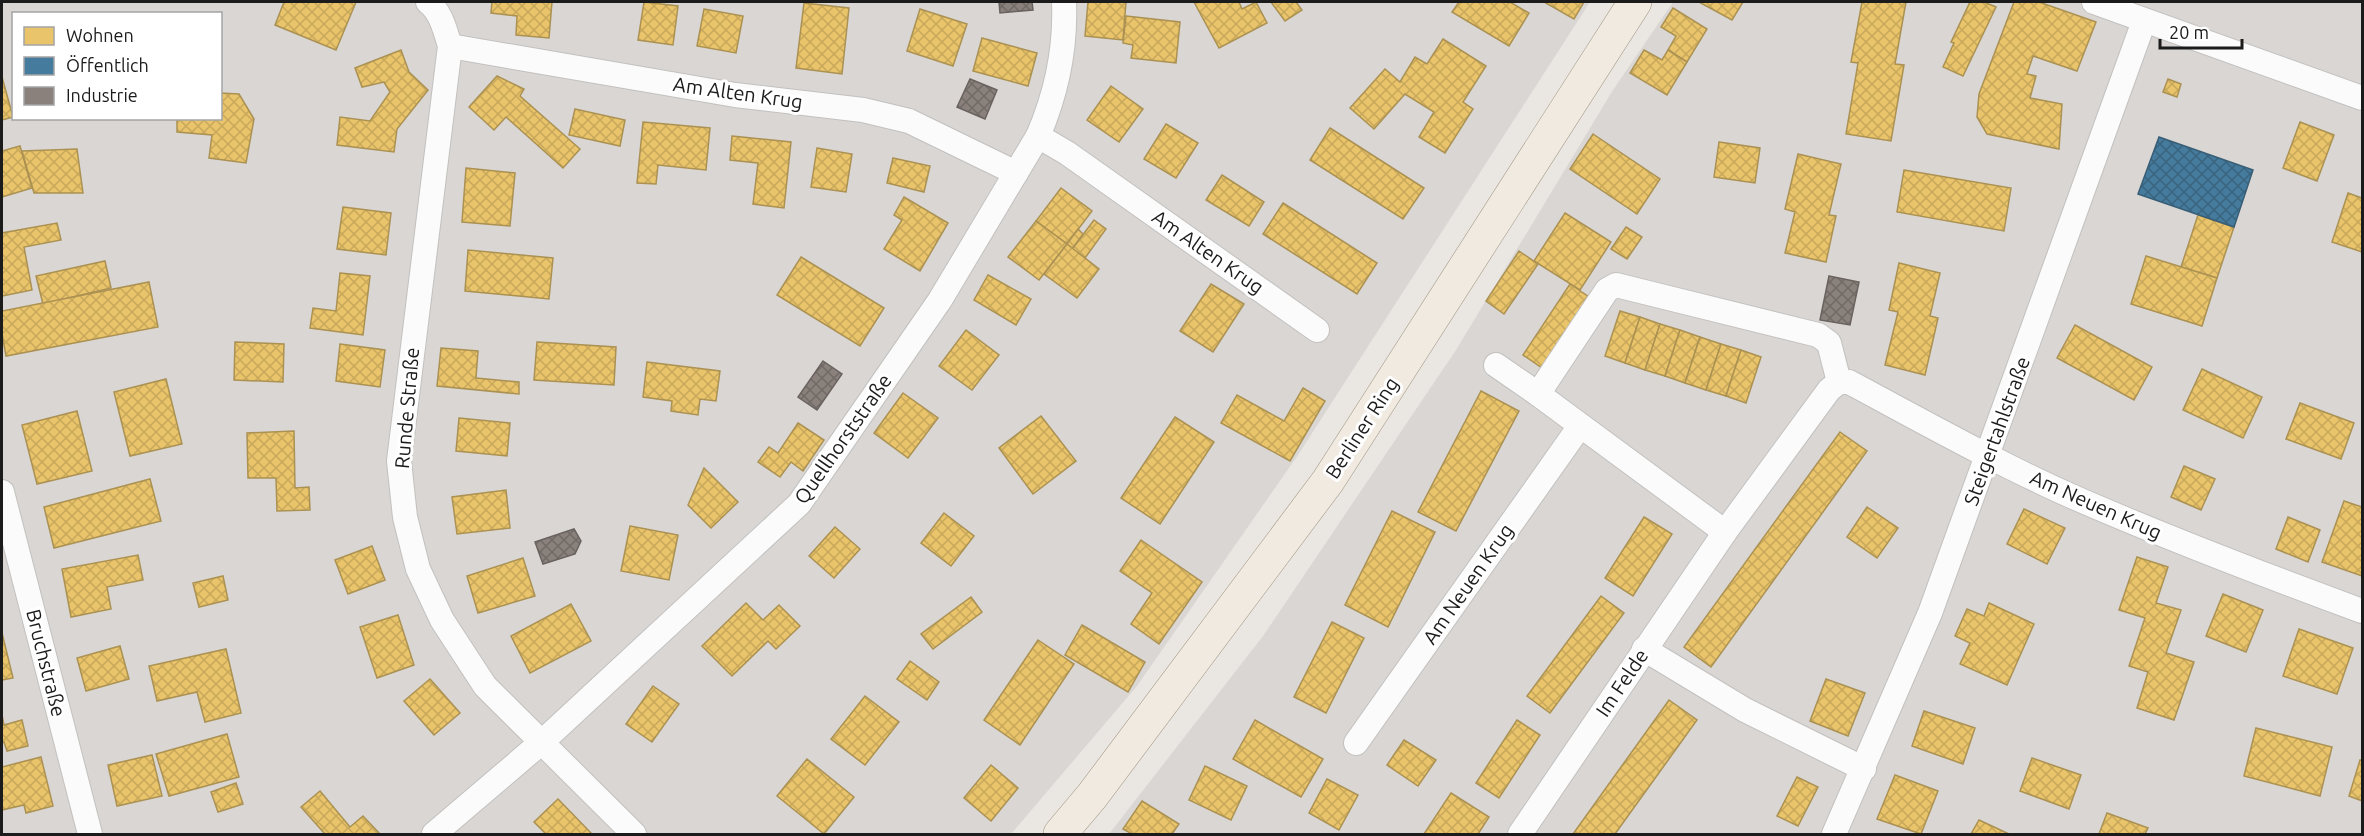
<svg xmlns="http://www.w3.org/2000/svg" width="2364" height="836" font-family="Ubuntu,sans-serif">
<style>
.residential{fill:#d9d6d4;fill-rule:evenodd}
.homes{fill:url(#homes-cross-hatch);stroke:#ab9152;stroke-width:1.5}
.public{fill:url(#public-cross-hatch);stroke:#385e76;stroke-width:1.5}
.industry{fill:url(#industry-cross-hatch);stroke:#69625f;stroke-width:1.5}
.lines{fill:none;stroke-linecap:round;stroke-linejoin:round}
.street-casing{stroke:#c2c1bf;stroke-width:26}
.primary-casing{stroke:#9f9380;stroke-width:34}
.street{stroke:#fcfbfb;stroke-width:24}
.primary{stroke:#f0eae1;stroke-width:33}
.labels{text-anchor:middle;stroke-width:6;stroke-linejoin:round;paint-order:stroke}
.street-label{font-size:20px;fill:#1b1b1b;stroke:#fff}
</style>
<defs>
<pattern id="homes-cross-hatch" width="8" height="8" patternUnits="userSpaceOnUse" patternTransform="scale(1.5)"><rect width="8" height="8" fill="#e9c46a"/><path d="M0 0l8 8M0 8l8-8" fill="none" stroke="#c7a85b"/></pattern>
<pattern id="public-cross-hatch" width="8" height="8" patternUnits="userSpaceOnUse" patternTransform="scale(1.5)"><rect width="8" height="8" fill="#457b9d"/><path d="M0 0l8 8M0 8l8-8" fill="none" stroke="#39647f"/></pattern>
<pattern id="industry-cross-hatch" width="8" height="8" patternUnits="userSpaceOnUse" patternTransform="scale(1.5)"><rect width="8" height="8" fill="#8a817c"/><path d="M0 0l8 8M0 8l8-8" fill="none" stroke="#706965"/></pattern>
</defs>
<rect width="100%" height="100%" fill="#eae7e2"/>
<!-- residential -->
<g class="residential">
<path d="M2,2H1590L1298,455L1137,686L1011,834H2ZM14,14H220V118H14Z"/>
<polygon points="1673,2 2362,2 2362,834 1109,834 1263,636 1456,350 1613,90"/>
</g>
<!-- homes -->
<g class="homes">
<polygon points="284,2 356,2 336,50 275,25"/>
<polygon points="492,2 552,2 549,38 516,35 517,16 491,13"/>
<polygon points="644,2 678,6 673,45 638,40"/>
<polygon points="1088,2 1126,2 1123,40 1085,36"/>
<polygon points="1194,2 1239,2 1242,9 1256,2 1267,23 1219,48"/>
<polygon points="1271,2 1296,2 1302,10 1285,21"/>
<polygon points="1459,2 1510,2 1529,13 1509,46 1452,12"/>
<polygon points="1544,2 1584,2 1574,19"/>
<polygon points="1699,2 1743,2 1732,20"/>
<polygon points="1862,2 1906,2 1895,64 1904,65 1891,141 1846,134 1858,63 1851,62"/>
<polygon points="1970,2 1984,2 1996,7 1963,76 1943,67 1954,43 1951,42"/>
<polygon points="2014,2 2039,2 2096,22 2077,71 2033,56 2027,74 2036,76 2030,98 2062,104 2059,149 1987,134 1977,117 1979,94"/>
<polygon points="804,3 849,8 842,74 796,68"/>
<polygon points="1673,8 1707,29 1687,62 1668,50 1676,36 1661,27"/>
<polygon points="704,9 743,16 736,53 697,46"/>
<polygon points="920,9 967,24 953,66 907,51"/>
<polygon points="1126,16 1180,22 1176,63 1131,58 1133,45 1123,43"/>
<polygon points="982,38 1037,53 1028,86 973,71"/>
<polygon points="1443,39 1486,66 1463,102 1473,109 1445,153 1419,137 1434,112 1405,94 1374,129 1350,108 1385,69 1400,82 1415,57 1427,64"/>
<polygon points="401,50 409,72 428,90 397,129 394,152 337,145 340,117 370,121 390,92 384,82 362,87 355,68"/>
<polygon points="1644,50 1662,60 1668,50 1687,62 1667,95 1630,73"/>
<polygon points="497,76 524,89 520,96 580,149 563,168 506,117 494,130 469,107"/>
<polygon points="2,77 13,117 2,120"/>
<polygon points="2168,79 2181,84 2177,97 2163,92"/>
<polygon points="1111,86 1143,109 1119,142 1087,120"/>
<polygon points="220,93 239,94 254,119 246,163 209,158 212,135 177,132 177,118 220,118"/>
<polygon points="575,109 625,120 620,146 569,135"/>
<polygon points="643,122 710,128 706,170 658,165 656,184 637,183"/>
<polygon points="2300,122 2334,135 2317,181 2283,168"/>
<polygon points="1166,124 1198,143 1176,178 1144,159"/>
<polygon points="1330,128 1424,188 1403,219 1310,160"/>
<polygon points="1593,134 1660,179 1637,214 1570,169"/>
<polygon points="732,136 791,142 784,208 753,204 758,163 730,160"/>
<polygon points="1719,142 1760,148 1755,183 1714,177"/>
<polygon points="20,146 32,188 2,197 2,151"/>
<polygon points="817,148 852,154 846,192 811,187"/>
<polygon points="77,149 83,193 34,193 22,151"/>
<polygon points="1798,154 1841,164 1829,215 1836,216 1826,262 1785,253 1795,212 1785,209"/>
<polygon points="893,158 930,166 924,192 887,183"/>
<polygon points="466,168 515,173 510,226 462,222"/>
<polygon points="1904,170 2011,188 2004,231 1897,212"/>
<polygon points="1222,175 1264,202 1249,226 1206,200"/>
<polygon points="1061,188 1092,211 1067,244 1036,221"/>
<polygon points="2348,193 2362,198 2362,252 2332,242"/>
<polygon points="904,197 948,223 920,271 884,249 902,220 894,215"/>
<polygon points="1283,203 1377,263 1357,294 1263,234"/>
<polygon points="343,207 391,213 386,255 337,249"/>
<polygon points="1565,213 1611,242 1580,290 1534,261"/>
<polygon points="2198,215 2234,227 2217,278 2181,267"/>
<polygon points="1094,220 1106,229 1085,258 1072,249"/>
<polygon points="1036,221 1067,244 1039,280 1008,257"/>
<polygon points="57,223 61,240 24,247 32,290 2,296 2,233"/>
<polygon points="1626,227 1642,237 1627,259 1611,249"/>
<polygon points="1078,229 1083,234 1072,249 1067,244"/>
<polygon points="1067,244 1099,269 1077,298 1044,274"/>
<polygon points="468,250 553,258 549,299 465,291"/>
<polygon points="1519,251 1538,264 1504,314 1486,301"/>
<polygon points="2146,256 2217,278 2202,326 2131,304"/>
<polygon points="801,257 884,308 860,346 777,295"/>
<polygon points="105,261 111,288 43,304 36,276"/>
<polygon points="1899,263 1940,273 1930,316 1938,318 1925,375 1885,365 1898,312 1889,310"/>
<polygon points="340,273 370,276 363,335 310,328 313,308 336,311"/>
<polygon points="988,275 1031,299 1016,325 974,300"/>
<polygon points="149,282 158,327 6,356 2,334 2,311"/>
<polygon points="1211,284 1244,304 1213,352 1180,331"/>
<polygon points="1570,284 1589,297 1542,368 1523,355"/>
<polygon points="1620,311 1640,317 1625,363 1605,356"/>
<polygon points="1640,317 1660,324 1645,370 1625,363"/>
<polygon points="1660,324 1680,330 1665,376 1645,370"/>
<polygon points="2075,325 2152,367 2134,400 2057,358"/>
<polygon points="966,330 999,355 972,390 939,366"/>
<polygon points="1680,330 1700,337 1685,383 1665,376"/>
<polygon points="1700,337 1721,344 1706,390 1685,383"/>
<polygon points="235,342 284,344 283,382 234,380"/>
<polygon points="537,342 616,347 614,385 534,380"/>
<polygon points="340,344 385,350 380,387 336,381"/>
<polygon points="1721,344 1741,350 1726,396 1706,390"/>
<polygon points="441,348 478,351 476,378 519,382 519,394 437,386"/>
<polygon points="1741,350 1761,357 1746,403 1726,396"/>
<polygon points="647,362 720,371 716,401 700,399 698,415 671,411 672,401 643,397"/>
<polygon points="2202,369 2262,397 2243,438 2183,410"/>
<polygon points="166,379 182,444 130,456 114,392"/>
<polygon points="1303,388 1325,401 1290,461 1221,423 1237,395 1284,421"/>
<polygon points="1481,391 1519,411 1456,531 1418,512"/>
<polygon points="903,393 938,418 908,458 874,433"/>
<polygon points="2300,403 2354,423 2341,459 2286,439"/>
<polygon points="77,411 92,471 37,484 22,425"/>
<polygon points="1041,416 1076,461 1033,494 999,448"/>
<polygon points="1175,417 1214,442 1160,524 1121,498"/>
<polygon points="459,418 510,423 507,456 456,451"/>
<polygon points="798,423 824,440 803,471 791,462 780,477 758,462 769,447 778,453"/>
<polygon points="294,431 295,488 309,487 310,510 277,511 276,478 248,478 247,433"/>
<polygon points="1840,432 1867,451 1711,667 1684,647"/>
<polygon points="2184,466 2215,479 2201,510 2171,497"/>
<polygon points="704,468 738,502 711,528 688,505"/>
<polygon points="150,479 161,521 54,548 44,507"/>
<polygon points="506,490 510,528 457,534 452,497"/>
<polygon points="2344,501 2362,507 2362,576 2322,562"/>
<polygon points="1867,507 1898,528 1877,558 1847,537"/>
<polygon points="2024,509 2065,528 2047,564 2007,544"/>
<polygon points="1392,511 1435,532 1388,627 1345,605"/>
<polygon points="944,513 974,536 951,566 921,543"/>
<polygon points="1644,517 1672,534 1633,596 1605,578"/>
<polygon points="2288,517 2320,530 2308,562 2276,549"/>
<polygon points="630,526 678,535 669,580 621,571"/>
<polygon points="835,527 860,549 834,578 809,556"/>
<polygon points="1141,540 1202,582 1159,644 1131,624 1152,593 1120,571"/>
<polygon points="372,546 385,580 348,594 335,560"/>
<polygon points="138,555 143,580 107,587 111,609 71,617 62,569"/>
<polygon points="2137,557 2168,567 2156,603 2181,610 2166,653 2194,662 2174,720 2137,708 2148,672 2129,666 2145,618 2119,610"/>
<polygon points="523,558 535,596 478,613 467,576"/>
<polygon points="223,576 228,600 199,607 193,583"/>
<polygon points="2223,594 2263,610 2246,652 2206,636"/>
<polygon points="1601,596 1624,613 1550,713 1527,696"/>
<polygon points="971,597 982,612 933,649 921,634"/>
<polygon points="746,603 763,620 779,605 800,626 776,649 768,641 732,676 702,646"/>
<polygon points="1989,603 2034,624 2007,685 1960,664 1970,643 1955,636 1967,609 1984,616"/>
<polygon points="571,604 591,641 530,673 511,636"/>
<polygon points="398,615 414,665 377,678 360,627"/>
<polygon points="1332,622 1364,638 1326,713 1294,697"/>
<polygon points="1082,625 1145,662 1128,692 1065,655"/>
<polygon points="2299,629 2353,648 2337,694 2283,676"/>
<polygon points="2,633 13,678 2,680"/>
<polygon points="1038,640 1074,664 1020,745 984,720"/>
<polygon points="120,646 129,679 86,691 77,658"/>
<polygon points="226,649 241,713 205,722 197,692 157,701 149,666"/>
<polygon points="910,661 939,682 927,700 897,679"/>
<polygon points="430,679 460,713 434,735 404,701"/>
<polygon points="1826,679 1865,693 1848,736 1810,721"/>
<polygon points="653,686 679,704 652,742 626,724"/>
<polygon points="865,696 899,722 865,765 831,739"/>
<polygon points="1669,700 1697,720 1615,834 1573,834"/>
<polygon points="1924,711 1975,728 1963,764 1912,746"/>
<polygon points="2,715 4,725 22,720 28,746 7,751 4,742 2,743"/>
<polygon points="1255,720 1323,759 1301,797 1233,759"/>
<polygon points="1517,720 1540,735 1499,798 1476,783"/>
<polygon points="2256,728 2332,747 2320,796 2244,776"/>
<polygon points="227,734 239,777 169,796 156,754"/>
<polygon points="1404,740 1436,760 1418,786 1387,765"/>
<polygon points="152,755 162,796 117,806 108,765"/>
<polygon points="41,757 53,806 26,813 24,805 2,810 2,767"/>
<polygon points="2032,758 2081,775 2069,809 2020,791"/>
<polygon points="807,759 854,797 824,834 777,796"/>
<polygon points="2360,760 2362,761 2362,801 2349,796"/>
<polygon points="991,765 1018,788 991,821 964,798"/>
<polygon points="1205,766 1247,786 1231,820 1189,800"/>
<polygon points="1895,775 1938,791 1921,834 1877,819"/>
<polygon points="1797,777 1818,787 1798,826 1777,816"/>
<polygon points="1327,779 1358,795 1339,830 1309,813"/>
<polygon points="236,783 243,804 218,812 211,792"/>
<polygon points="320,791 350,827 363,816 380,834 325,834 301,807"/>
<polygon points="1451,793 1489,817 1478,834 1424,834"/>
<polygon points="558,799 591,833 589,834 546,834 534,822"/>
<polygon points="1142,801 1179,824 1172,834 1132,834 1123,829"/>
<polygon points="2107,813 2148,828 2145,834 2099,834"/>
<polygon points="1979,820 2009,834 1971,834"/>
</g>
<!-- public -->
<polygon class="public" points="2159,137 2253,170 2234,227 2138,194"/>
<!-- industry -->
<g class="industry">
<polygon points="999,2 1032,2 1033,10 1000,13"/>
<polygon points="970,79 997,90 985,119 957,107"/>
<polygon points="1829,276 1859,282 1850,325 1820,320"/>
<polygon points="823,361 842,374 817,410 798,397"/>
<polygon points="574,529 581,541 575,554 543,564 535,542"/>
</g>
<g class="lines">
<defs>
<g id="street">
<path d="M428,2C441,12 445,30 450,46L399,461L405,517L418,569L442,620L485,686L634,834"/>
<polyline points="2094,2 2362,98"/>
<polyline points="450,46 735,95 863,110 909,121 1016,173"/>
<polyline points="1038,136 1067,153 1317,330"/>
<polyline points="1496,365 1538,394 1725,532"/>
<polyline points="1538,394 1607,290 1616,285 1818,335 1829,343 1839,382"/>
<polyline points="2,492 90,834"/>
<polyline points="1644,649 1745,710 1864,769"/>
<polyline points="1356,743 1580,426"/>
<path d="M434,834L543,741L799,504L940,300L1038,136C1057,92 1066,50 1064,2"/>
<path d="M1520,834L1725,532L1829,390L1839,382H1849C1922,421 1995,462 2071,496C2167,538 2264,575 2362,611"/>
<polyline points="1834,834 1930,613 2144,21"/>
</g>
<polyline id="primary" points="1060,834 1092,796 1328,481 1635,2"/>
</defs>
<!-- street casing -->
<use href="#street" class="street-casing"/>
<!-- primary casing -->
<use href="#primary" class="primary-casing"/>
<!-- street -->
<use href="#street" class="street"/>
<!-- primary -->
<use href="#primary" class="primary"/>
</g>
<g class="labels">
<!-- street labels -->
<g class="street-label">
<text transform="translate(738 93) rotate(8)" y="7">Am Alten Krug</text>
<text transform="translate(1208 252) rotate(35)" y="7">Am Alten Krug</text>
<text transform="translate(407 408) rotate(-85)" y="7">Runde Straße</text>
<text transform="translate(1362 428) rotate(-57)" y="7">Berliner Ring</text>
<text transform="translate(1997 431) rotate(-70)" y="7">Steigertahlstraße</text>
<text transform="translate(843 439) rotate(-55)" y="7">Quellhorststraße</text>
<text transform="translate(2096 505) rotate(24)" y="7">Am Neuen Krug</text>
<text transform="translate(1468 584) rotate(-55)" y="7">Am Neuen Krug</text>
<text transform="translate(46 663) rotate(76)" y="7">Bruchstraße</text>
<text transform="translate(1622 683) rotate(-56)" y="7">Im Felde</text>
</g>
</g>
<!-- border -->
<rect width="2364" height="836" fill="none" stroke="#1b1b1b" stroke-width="6"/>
<!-- legend -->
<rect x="12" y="12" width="210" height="108" fill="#ffffff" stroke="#a4a4a4" stroke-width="1.5"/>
<rect x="24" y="27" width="30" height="18" fill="#e9c46a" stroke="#a4a4a4" stroke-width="1.5"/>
<text x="66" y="42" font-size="18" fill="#1b1b1b">Wohnen</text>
<rect x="24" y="57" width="30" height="18" fill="#457b9d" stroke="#a4a4a4" stroke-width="1.5"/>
<text x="66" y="72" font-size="18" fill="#1b1b1b">Öffentlich</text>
<rect x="24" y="87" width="30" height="18" fill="#8a817c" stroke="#a4a4a4" stroke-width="1.5"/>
<text x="66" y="102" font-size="18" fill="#1b1b1b">Industrie</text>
<!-- scale -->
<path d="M2160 39v9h82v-9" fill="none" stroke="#1b1b1b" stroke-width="3"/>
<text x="2169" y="39" font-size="18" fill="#1b1b1b" stroke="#ffffff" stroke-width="4.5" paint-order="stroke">20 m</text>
</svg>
